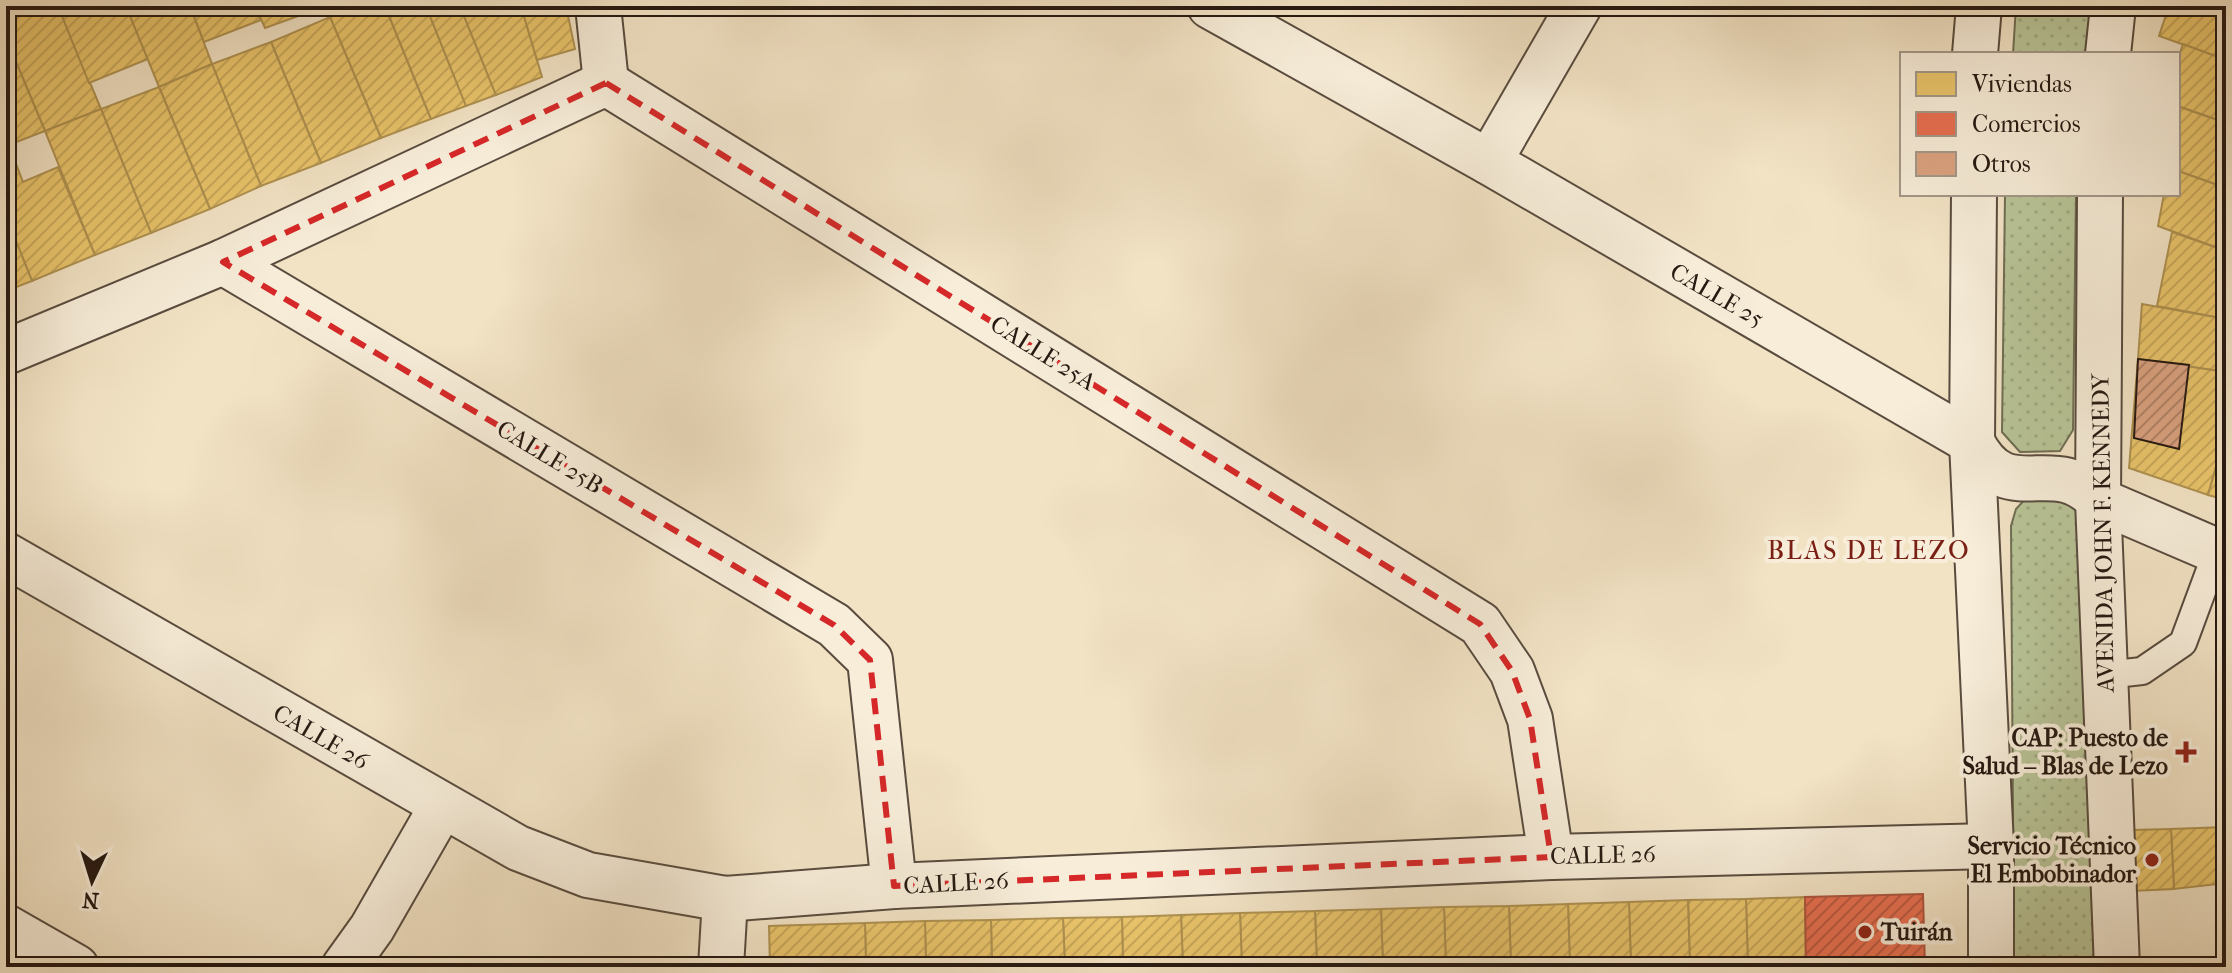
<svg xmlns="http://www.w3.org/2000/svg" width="2232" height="973" font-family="'IM FELL French Canon',serif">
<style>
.grass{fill:url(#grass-dots);stroke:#6f6e54;stroke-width:2}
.homes{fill:url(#homes-hatch);stroke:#ae9150;stroke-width:2}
.shops{fill:url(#shops-hatch);stroke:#ad553e;stroke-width:2}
.building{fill:url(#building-hatch);stroke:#261912;stroke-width:2}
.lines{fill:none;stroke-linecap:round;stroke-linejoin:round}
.service-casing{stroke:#594c3f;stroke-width:30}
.minor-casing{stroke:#594c3f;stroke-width:48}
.tertiary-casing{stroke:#594c3f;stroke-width:48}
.service{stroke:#f7edd9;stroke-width:26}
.minor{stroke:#f7edd9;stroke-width:44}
.tertiary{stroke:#f7edd9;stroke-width:44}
.marked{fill:none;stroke:#d62828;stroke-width:6;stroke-dasharray:16 10;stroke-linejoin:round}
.poi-dot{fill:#8f2418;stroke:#f7edd9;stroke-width:3}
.labels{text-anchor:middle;stroke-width:8;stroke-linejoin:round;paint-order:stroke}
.street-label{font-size:24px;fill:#261912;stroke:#f7edd9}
.poi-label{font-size:24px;font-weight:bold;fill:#261912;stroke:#f7edd9;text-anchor:end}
.neighbourhood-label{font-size:26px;letter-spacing:2px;fill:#7a1f14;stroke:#f7edd9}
</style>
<defs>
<pattern id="grass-dots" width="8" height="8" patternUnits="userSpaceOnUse" patternTransform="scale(2)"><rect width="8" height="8" fill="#b8c497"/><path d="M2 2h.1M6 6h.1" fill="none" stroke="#9ea881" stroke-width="1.8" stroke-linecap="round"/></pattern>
<pattern id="homes-hatch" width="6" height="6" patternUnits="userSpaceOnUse" patternTransform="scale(2)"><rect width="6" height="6" fill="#e9c46a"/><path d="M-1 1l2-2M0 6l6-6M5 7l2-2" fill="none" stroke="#c8a85b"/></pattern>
<pattern id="shops-hatch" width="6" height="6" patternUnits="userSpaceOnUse" patternTransform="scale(2)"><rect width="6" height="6" fill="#e76f51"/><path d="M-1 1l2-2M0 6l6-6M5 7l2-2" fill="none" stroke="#bb5a42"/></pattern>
<pattern id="building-hatch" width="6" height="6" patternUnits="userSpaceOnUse" patternTransform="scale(2)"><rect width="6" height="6" fill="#dba280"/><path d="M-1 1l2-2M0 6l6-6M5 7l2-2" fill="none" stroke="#b18367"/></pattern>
</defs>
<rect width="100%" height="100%" fill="#f2e3c5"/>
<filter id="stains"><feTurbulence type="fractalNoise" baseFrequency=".0025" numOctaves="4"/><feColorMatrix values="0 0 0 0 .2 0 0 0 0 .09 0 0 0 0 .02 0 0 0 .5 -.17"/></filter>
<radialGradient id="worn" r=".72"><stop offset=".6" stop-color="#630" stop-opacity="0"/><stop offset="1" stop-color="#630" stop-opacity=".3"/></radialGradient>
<!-- grass -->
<g class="grass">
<polygon points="2016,6 2090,6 2087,54 2013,54"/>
<polygon points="2005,194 2076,194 2073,430 2060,451 2020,452 2002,432"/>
<polygon points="2028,496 2067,499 2080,511 2094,967 2014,967 2011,526 2016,509"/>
</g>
<!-- homes -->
<g class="homes">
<polygon points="6,6 58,6 101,109 45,131 6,38"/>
<polygon points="72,6 126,6 148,59 89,83 60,11"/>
<polygon points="126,6 190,6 212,64 159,87"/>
<polygon points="190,6 255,6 261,20 204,42"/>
<polygon points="255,6 326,6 265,28"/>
<polygon points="326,6 361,6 330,17"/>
<polygon points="361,6 385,6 431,119 381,138 330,17"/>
<polygon points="385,6 426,6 466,106 431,119"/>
<polygon points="426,6 460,6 496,95 466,106"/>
<polygon points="460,6 521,6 542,77 496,95"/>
<polygon points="521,6 566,6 575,49 537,60"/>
<polygon points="2169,6 2226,6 2226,60 2159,36"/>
<polygon points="330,17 381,138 321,163 271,42"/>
<polygon points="6,38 45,131 6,146"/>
<polygon points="271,42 321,163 261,186 212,64"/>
<polygon points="2183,44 2226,60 2226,123 2178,106 2178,59"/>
<polygon points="212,64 261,186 210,209 159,87"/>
<polygon points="159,87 210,209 151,233 101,109"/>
<polygon points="2180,107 2226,123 2226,188 2178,171"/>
<polygon points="101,109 151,233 95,255 45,131"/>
<polygon points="9,145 23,182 58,167 95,255 32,281 6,216"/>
<polygon points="2178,171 2226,188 2226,251 2158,226 2164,194 2178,194"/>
<polygon points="6,216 32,281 6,291"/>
<polygon points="2172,232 2226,251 2226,319 2157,306"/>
<polygon points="2142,304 2226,319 2226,372 2138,359"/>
<polygon points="2138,359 2226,372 2226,432 2208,495 2129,468"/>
<polygon points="2226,432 2226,500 2208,495"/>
<polygon points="2226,827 2226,883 2174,889 2171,829"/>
<polygon points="2171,829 2174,889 2132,891 2131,830"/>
<polygon points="1805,897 1806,967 1748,967 1746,899"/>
<polygon points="1746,899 1748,967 1690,967 1688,900"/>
<polygon points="1688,900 1690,967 1631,967 1629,902"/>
<polygon points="1629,902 1631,967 1570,967 1568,904"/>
<polygon points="1568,904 1570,967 1511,967 1509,906"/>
<polygon points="1509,906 1511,967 1446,967 1444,907"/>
<polygon points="1444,907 1446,967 1383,967 1381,909"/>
<polygon points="1381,909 1383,967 1317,967 1315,911"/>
<polygon points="1315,911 1317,967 1242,967 1240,913"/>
<polygon points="1240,913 1242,967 1183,967 1181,915"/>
<polygon points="1181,915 1183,967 1123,967 1122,917"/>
<polygon points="1122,917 1123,967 1065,967 1063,918"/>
<polygon points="1063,918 1065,967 992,967 991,920"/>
<polygon points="991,920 992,967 926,967 925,921"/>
<polygon points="925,921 926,967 866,967 865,923"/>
<polygon points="865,923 866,967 770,967 769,926"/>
</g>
<!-- shops -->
<polygon class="shops" points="1923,894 1925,967 1806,967 1805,897"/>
<!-- building -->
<polygon class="building" points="2138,359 2189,365 2179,449 2134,438"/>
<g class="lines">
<defs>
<polyline id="service" points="2106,675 2142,671 2183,643 2217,551"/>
<g id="minor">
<polyline points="598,6 606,83"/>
<polyline points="606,83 1480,624 1512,671 1530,719 1551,857"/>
<polyline points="1489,162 1579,6"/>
<polyline points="223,262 834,625 870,660 894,886"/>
<polyline points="6,352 223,262 606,83"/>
<polyline points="2098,500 2226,555"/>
<polyline points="6,555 518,848 588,875 725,899 894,886 1551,857 1991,846"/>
<polyline points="6,927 76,967"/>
<polyline points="344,967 372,928 442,806"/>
<polyline points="721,967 725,899"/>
</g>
<g id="tertiary">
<path d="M1210,6L1489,162L1972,442C2008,512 2052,450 2098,500"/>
<polyline points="1975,54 1979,6"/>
<polyline points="2108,54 2113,6"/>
<polyline points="1974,194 1972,442 1991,846 1991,967"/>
<polyline points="2100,194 2098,500 2117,967"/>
</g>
</defs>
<!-- service casing -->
<use href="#service" class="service-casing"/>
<!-- minor casing -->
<use href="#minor" class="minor-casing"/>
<!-- tertiary casing -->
<use href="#tertiary" class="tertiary-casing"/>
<!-- service -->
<use href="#service" class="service"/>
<!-- minor -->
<use href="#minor" class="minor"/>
<!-- tertiary -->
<use href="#tertiary" class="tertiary"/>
</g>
<!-- marked area -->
<path class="marked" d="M606,83L1480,624L1512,671L1530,719L1551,857L894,886L870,660L834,625L223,262Z"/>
<!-- markers -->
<g class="poi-dot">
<path d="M2182 740h8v8h8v8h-8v8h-8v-8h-8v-8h8z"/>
<circle cx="2152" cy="860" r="8"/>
<circle cx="1865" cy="932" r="8"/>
</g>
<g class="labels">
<!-- street labels -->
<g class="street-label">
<text transform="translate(1717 295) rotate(30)" y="8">CALLE 25</text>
<text transform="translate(1043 353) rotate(32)" y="8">CALLE 25A</text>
<text transform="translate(550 457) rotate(31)" y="8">CALLE 25B</text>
<text transform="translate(2103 533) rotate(-91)" y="8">AVENIDA JOHN F. KENNEDY</text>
<text transform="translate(321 737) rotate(30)" y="8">CALLE 26</text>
<text transform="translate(1603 855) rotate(-1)" y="8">CALLE 26</text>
<text transform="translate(956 883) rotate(-3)" y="8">CALLE 26</text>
</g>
<!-- poi labels -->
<g class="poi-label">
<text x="2168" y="746">CAP: Puesto de<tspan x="2168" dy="28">Salud ‒ Blas de Lezo</tspan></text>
<text x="2136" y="854">Servicio Técnico<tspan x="2136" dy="28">El Embobinador</tspan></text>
<text x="1881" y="940" text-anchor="start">Tuirán</text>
</g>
<!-- neighbourhood labels -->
<g class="neighbourhood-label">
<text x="1869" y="559">BLAS DE LEZO</text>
</g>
</g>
<!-- margin -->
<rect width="2232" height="973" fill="none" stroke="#f2e3c5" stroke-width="32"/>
<rect x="8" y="8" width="2216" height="957" fill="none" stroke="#261912" stroke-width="4"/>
<rect x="16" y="16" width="2200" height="941" fill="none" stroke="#261912" stroke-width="2"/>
<!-- legend -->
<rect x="1900" y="52" width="280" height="144" fill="#f7edd9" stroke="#a39889" stroke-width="2"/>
<rect x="1916" y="72" width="40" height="24" fill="#e9c46a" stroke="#a39889" stroke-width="2"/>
<text x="1972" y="92" font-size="24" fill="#261912">Viviendas</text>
<rect x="1916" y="112" width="40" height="24" fill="#e76f51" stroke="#a39889" stroke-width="2"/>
<text x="1972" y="132" font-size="24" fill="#261912">Comercios</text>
<rect x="1916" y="152" width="40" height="24" fill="#dba280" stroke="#a39889" stroke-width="2"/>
<text x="1972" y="172" font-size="24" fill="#261912">Otros</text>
<!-- north arrow -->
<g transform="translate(92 881) rotate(184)" stroke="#f7edd9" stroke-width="6" paint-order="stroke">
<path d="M0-6L14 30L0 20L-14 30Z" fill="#261912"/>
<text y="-12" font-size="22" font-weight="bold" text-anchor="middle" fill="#261912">N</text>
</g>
<rect width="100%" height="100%" filter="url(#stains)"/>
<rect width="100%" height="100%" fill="url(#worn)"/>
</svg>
